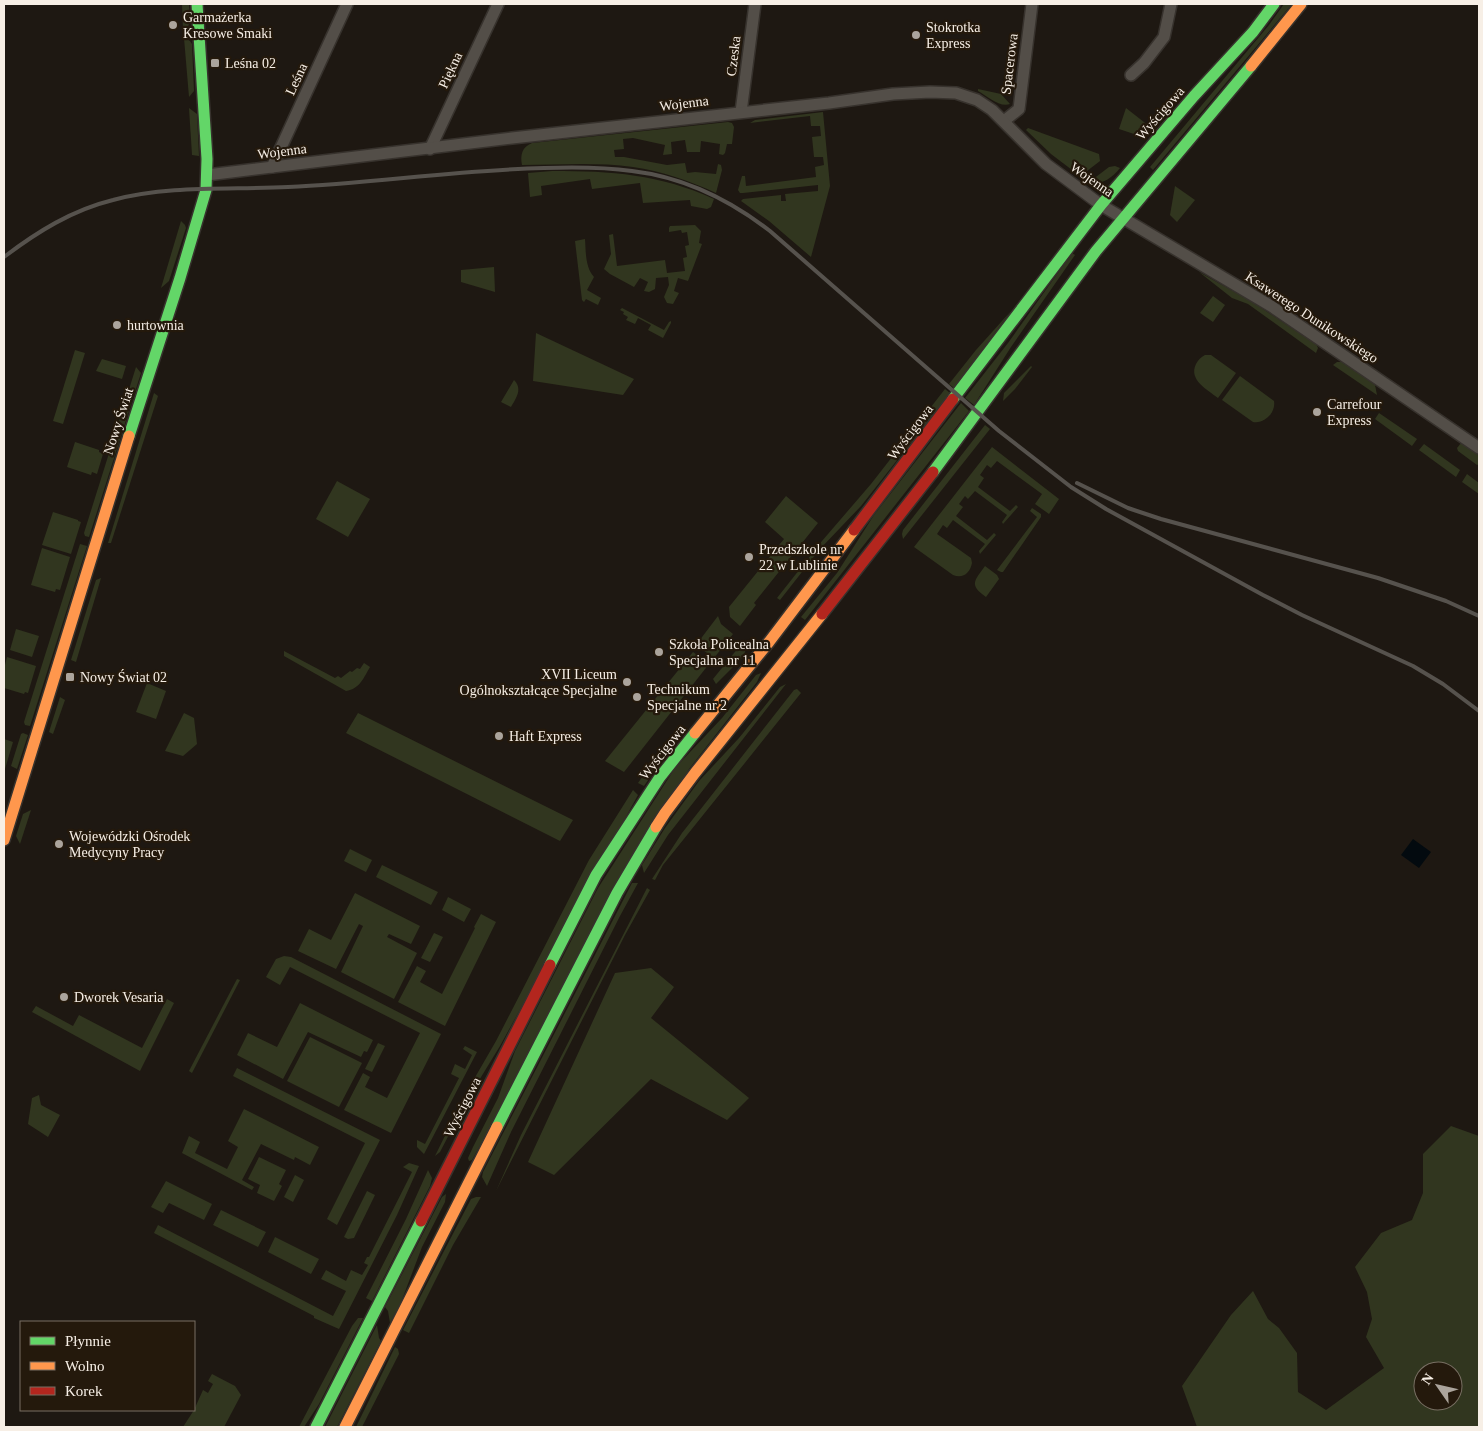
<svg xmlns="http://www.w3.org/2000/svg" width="1483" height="1431" font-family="'Times New Roman',serif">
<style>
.green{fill:#31361f;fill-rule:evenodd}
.water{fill:#030a0f}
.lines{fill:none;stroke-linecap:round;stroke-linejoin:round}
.street-casing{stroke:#37322d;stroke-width:14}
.fast-casing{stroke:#37322d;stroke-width:14}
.slow-casing{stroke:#37322d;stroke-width:14}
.jam-casing{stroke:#37322d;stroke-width:14}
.street{stroke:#534e48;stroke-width:11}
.fast{stroke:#63d668;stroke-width:11}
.slow{stroke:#ff974d;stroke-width:11}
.jam{stroke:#b3261e;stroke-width:11}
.rail{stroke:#56524d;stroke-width:4}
.poi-dot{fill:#aba49c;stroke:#24190c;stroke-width:2}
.labels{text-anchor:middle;stroke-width:4.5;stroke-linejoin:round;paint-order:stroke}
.poi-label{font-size:14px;fill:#f7efe6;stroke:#24190c;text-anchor:start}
.street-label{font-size:14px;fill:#f7efe6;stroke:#24190c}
</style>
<rect width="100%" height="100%" fill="#1e1812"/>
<!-- green -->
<g class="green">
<path d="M182,4H189C189,13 194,26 183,30Z"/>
<polygon points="1284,4 1292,4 1153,170 1150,167 1269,25"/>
<polygon points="184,38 190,41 192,44 194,91 189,97"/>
<path d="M978,89L1001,94L1010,104C1000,108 987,96 978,91Z"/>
<polygon points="189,108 197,114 199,156 192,155"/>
<polygon points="1126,108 1149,126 1140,136 1119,129"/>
<polygon points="823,112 830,186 811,257 769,221 741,201 743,199 781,195 781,201 786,201 785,194 818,191 818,185 743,193 740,193 738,190 742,176 745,176 746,186 816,177 815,167 824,165 823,157 814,157 812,137 821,136 820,126 811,126 810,116 750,123 755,120"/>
<path d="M728,122L732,123L734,127L732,144H727L725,153L723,155L719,154L720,144L701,141L700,152H687L685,140L671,142L672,154L663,155L665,145L633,138L623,139L624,149L614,150L615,157H624L667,165L685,163L687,173L695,172L716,174L718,164L721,165L722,170L716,193C690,181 661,171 633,167C596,162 558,165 522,165C520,155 522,147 532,143Z"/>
<polygon points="1028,128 1099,154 1100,161 1087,171 1076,173 1051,154 1026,130"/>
<path d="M1115,166L1120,168C1111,179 1102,185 1088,183L1109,167Z"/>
<path d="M552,171C612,171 659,174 714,199L711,207L707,209L691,206L690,200L643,203L640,183L592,189L590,179L541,186L542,195L530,197L528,173Z"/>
<polygon points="1175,186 1195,200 1177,222 1170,215"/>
<polygon points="181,221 185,225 186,228 169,281 161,288"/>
<polygon points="695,225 701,231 699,243 702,244 688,281 678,278 674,291 679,293 673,304 667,303 664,297 669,285 668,277 656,278 655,289 649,292 644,291 648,282 640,278 634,287 610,274 604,269 611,254 609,235 613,234 617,266 665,260 667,273 685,271 683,258 687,257 685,246 689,245 687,232 682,233 681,230 669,232 669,228 670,226"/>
<path d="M585,239C586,252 585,267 594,277L587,290L601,298L598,305L586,299L584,302L582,300L575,241Z"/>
<polygon points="1072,253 1075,255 1011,347 974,405 965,398 1008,343"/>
<polygon points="494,267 495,292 461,282 461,270"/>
<polygon points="1199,272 1251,301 1316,344 1318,348 1316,353 1248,304 1232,298"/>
<polygon points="1213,296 1225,305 1213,322 1200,313"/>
<polygon points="622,308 664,330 669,322 671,321 671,323 663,338 648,330 651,325 638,318 635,324 626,320 628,317 623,314 624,312 620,310"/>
<polygon points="1011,311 954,388 949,384 976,350"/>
<polygon points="536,333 634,379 623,395 533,381"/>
<polygon points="75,350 85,353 63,424 53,421"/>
<path d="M1205,355H1211L1236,373L1218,398C1208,390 1188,380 1196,364C1198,360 1201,357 1205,355Z"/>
<polygon points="102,359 126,366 122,379 96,371"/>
<polygon points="1337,362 1342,362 1346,364 1375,385 1377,395 1333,365"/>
<polygon points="1031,366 1032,367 1015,389 1003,401 1004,393"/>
<polygon points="136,367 141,373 89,537 85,536 84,533"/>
<path d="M1240,376L1274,401C1276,413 1264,424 1253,422L1222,400Z"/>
<path d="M514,380C523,389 516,398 511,407L501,402Z"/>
<polygon points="945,389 950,393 861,506 820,549 780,600 777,598 822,541 871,484"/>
<polygon points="154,393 158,396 111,543 108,543"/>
<polygon points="961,403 969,411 805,620 801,617 837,573 874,515"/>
<polygon points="1379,413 1417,439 1412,446 1375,419"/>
<polygon points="985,425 990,429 903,539 902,534 903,530"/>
<polygon points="75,442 99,450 99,452 103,454 97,474 92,472 91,475 67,467"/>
<polygon points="1461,443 1479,455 1479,464 1477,465 1458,451 1457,448"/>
<polygon points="1424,444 1460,470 1456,477 1419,450"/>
<path d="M992,447L1059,499L1049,514L1035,504L1042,494L997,461L991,468L987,465L980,475L984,478L978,487L1010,511L1016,505L1018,507L1003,524L1002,522L1007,515L975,491L968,499L965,496L959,504L963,507L956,516L987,540L994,533L996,535L980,554L979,551L985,544L953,520L947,528L943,525L937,534L971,558L972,563C970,573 963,579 953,575L914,547Z"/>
<polygon points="1467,474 1479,483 1479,494 1462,482"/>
<polygon points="337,481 370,499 348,537 316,519"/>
<polygon points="786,496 818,523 754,603 756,605 740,626 730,617 729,607 784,539 765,522"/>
<polygon points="1032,508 1041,514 1041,517 1003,572 1001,572 997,570 1037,517 1030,511"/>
<polygon points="53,512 78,520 78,521 81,522 71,554 42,545"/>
<polygon points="80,544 87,546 30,726 25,725 24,722"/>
<polygon points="42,548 70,557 60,590 56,589 55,592 31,585"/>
<path d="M985,566L997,575L999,579L986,597C969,585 974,581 985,566Z"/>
<polygon points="101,578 76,662 71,660 96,580"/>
<polygon points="718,616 721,624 733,634 714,658 696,645"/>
<polygon points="16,629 39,636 32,657 10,650"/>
<polygon points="743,642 746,647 744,656 716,684 713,679"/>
<path d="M284,651L335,678L338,676L341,678L350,671L352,672L357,668L360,669L364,663L370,667C364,677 360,689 346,691L284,656Z"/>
<polygon points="693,652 709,664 624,772 605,761"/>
<polygon points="7,657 36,666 28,693 25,692 24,694 4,688 4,669"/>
<polygon points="761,673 757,682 689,769 472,1160 469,1161 468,1158 473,1147 498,1098 515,1051 598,888 675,768 722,718 756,675"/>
<polygon points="147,683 166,691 156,719 136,712"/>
<polygon points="786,684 668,835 644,873 642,865 665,828 699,781 739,738 780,687"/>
<polygon points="797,689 801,693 663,865 655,880 652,879 682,833 794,690"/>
<polygon points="60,697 65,700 53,734 49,732"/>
<polygon points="184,713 194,718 197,744 183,756 165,751"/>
<polygon points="358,713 573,820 560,841 346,733"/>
<polygon points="23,733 28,735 17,769 11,766 21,734"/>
<polygon points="4,739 13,742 5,769 4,769"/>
<polygon points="666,749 657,767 644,786 638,783 660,752"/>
<polygon points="633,790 638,795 500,1046 467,1100 440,1152 435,1156 466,1093 496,1041 589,860"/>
<polygon points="31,810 20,844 16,836 23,814"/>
<polygon points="350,849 372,860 366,872 344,861"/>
<polygon points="382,865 438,892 431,905 376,877"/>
<polygon points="632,883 638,883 620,916 511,1132 487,1186 482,1177 483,1172"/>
<polygon points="647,888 650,890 625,935 496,1191 521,1135"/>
<polygon points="355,893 420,926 411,944 389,934 387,937 417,953 394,999 341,972 363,926 359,924 336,969 298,951 309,929 331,940"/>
<polygon points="448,897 471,909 464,922 442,910"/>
<polygon points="481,914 496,922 445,1026 398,1002 417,966 426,971 420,982 442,994 475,928 474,927"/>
<polygon points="434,933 443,937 430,962 421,958"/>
<polygon points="284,956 291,957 441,1034 391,1133 344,1110 363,1073 370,1077 365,1087 387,1098 420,1033 290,967 280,985 266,977 276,959"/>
<polygon points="651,968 674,987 651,1018 749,1098 727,1120 651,1079 554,1175 528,1162 615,973"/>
<polygon points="237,979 240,980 192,1073 189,1071"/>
<polygon points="167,999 174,1003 140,1071 32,1012 36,1006 73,1026 79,1015 142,1048"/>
<polygon points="300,1003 373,1040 367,1052 364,1051 361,1057 308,1032 283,1079 237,1055 248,1033 277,1047"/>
<polygon points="310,1037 362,1063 339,1107 287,1081"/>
<polygon points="378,1043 385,1046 372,1072 365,1069"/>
<polygon points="465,1046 477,1052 424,1154 417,1147 417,1140 425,1144 459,1078 451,1074 455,1064 465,1069 472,1055 463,1049"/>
<polygon points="237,1068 380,1140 337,1225 327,1219 365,1143 233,1076"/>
<polygon points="39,1095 41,1105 60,1115 48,1137 28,1124 32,1098"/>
<polygon points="244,1109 319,1147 310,1165 295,1157 294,1160 261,1144 242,1180 254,1187 252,1190 182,1153 189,1136 200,1142 195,1153 227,1169 238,1147 228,1141"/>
<path d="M1451,1126L1479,1136V1427H1197L1182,1386L1231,1315L1253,1291L1268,1319L1279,1328L1297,1353L1298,1392L1326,1410L1384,1368L1366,1337L1372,1319L1367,1292L1355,1267L1381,1233L1412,1220L1423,1193V1154ZM1423,1371H1453V1401H1423Z"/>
<polygon points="259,1157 286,1170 279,1184 282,1186 274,1201 257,1193 260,1185 248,1179"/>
<polygon points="409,1163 419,1166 397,1215 339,1329 314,1318 314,1316 154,1233 158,1225 333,1316 346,1291 321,1279 326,1270 346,1281 351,1270 362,1275 368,1265 364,1263 367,1257 369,1257 412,1172 403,1167"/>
<polygon points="428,1170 432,1178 430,1186 372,1301 366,1298 406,1219"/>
<polygon points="295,1175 304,1180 293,1202 284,1197"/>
<polygon points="166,1181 212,1204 204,1220 169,1203 163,1213 151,1207"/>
<polygon points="367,1191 375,1195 354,1238 348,1239 344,1237"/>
<polygon points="446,1194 445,1202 422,1247 400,1305 390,1323 388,1311 385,1307 442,1197"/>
<polygon points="476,1197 481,1197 453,1245 409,1333 403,1330 471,1199"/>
<polygon points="221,1210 266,1232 258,1247 213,1225"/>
<polygon points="275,1237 319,1259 311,1274 268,1252"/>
<polygon points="358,1318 363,1318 319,1404 304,1427 299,1427 352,1326"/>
<polygon points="377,1325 379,1338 381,1341 337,1427 325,1427"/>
<polygon points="395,1347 398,1349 399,1354 362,1427 356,1427"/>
<polygon points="212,1374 235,1386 241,1395 224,1427 183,1427 194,1410 203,1390 208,1393 213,1384 208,1381"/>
</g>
<!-- water -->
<polygon class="water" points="1413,839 1431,852 1419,868 1401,855"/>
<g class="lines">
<defs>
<g id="street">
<polyline points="1131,75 1144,63 1164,37 1171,4"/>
<polyline points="741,112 755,4"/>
<polyline points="1004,121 1019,109 1032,4"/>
<polyline points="430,149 498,4"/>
<polyline points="272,167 347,4"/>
<polyline points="207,175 512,138 829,103 893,94 930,92 956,93 977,100 992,110 1046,164 1101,205 1271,306 1479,448"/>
</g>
<g id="fast">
<polyline points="953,399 1101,205 1194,96 1253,32 1274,4"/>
<polyline points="129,436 180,278 206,190 207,159 197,4"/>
<polyline points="933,472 1096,251 1251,66"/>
<polyline points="550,965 596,875 660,777 695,733"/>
<polyline points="497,1127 617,893 656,827"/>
<polyline points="316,1427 421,1221"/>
</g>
<g id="slow">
<polyline points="1251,66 1301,4"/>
<polyline points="695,733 769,642 854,530"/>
<polyline points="656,827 665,813 695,773 822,614"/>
<polyline points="4,840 129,436"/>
<polyline points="345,1427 497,1127"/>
</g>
<g id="jam">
<polyline points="854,530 953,399"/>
<polyline points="822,614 933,472"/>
<polyline points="421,1221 550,965"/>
</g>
</defs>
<!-- street casing -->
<use href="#street" class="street-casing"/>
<!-- fast casing -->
<use href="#fast" class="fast-casing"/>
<!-- slow casing -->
<use href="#slow" class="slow-casing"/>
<!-- jam casing -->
<use href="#jam" class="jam-casing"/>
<!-- street -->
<use href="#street" class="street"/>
<!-- fast -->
<use href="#fast" class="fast"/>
<!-- slow -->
<use href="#slow" class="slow"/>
<!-- jam -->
<use href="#jam" class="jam"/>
<!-- rail -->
<g class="rail">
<path d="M4,257C37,232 72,210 113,200C169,185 230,190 288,187C374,183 458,170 544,168C573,167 603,167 632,171C683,177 730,200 770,231L999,431L1071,487L1106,509L1263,595L1302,615L1413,666L1443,684L1479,711"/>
<polyline points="1077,483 1128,508 1161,519 1378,578 1446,601 1479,616"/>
</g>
</g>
<!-- markers -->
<g class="poi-dot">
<circle cx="173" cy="25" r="5"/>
<circle cx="916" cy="35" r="5"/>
<rect x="210" y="58" width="10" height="10" rx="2.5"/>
<circle cx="117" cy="325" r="5"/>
<circle cx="1317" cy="412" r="5"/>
<circle cx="749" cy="557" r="5"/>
<circle cx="659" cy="652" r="5"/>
<rect x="65" y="672" width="10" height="10" rx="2.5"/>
<circle cx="627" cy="682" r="5"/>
<circle cx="637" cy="697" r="5"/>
<circle cx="499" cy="736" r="5"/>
<circle cx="59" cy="844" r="5"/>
<circle cx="64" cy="997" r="5"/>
</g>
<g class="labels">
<!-- poi labels -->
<g class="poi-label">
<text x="183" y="22">Garmażerka<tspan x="183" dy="16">Kresowe Smaki</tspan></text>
<text x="926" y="32">Stokrotka<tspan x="926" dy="16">Express</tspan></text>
<text x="225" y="68">Leśna 02</text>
<text x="127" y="330">hurtownia</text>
<text x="1327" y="409">Carrefour<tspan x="1327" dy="16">Express</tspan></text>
<text x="759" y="554">Przedszkole nr<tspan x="759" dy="16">22 w Lublinie</tspan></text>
<text x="669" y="649">Szkoła Policealna<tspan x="669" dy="16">Specjalna nr 11</tspan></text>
<text x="617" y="679" text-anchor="end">XVII Liceum<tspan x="617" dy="16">Ogólnokształcące Specjalne</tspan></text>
<text x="80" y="682">Nowy Świat 02</text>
<text x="647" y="694">Technikum<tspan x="647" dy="16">Specjalne nr 2</tspan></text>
<text x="509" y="741">Haft Express</text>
<text x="69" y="841">Wojewódzki Ośrodek<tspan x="69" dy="16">Medycyny Pracy</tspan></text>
<text x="74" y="1002">Dworek Vesaria</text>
</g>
<!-- street labels -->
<g class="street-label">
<text transform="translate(733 56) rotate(-83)" y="5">Czeska</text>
<text transform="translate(1009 64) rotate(-83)" y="5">Spacerowa</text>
<text transform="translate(450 70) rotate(-65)" y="5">Piękna</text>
<text transform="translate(296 79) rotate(-65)" y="5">Leśna</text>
<text transform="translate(684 103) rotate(-7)" y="5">Wojenna</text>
<text transform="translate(1160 113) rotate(-49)" y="5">Wyścigowa</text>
<text transform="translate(282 151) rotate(-7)" y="5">Wojenna</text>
<text transform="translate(1092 179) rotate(35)" y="5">Wojenna</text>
<text transform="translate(1312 317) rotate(33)" y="5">Ksawerego Dunikowskiego</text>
<text transform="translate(118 421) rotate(-72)" y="5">Nowy Świat</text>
<text transform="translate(910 432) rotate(-53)" y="5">Wyścigowa</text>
<text transform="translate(662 752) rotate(-52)" y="5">Wyścigowa</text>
<text transform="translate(462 1107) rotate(-63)" y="5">Wyścigowa</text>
</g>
</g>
<!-- border -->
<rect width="1483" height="1431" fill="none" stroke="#f7efe6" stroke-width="10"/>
<!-- legend -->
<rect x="20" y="1321" width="175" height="90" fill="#24190c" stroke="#786f63"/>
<rect x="30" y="1337" width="25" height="8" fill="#63d668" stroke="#786f63"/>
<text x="65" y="1346" font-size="15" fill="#f7efe6">Płynnie</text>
<rect x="30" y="1362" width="25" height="8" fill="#ff974d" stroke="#786f63"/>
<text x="65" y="1371" font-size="15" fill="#f7efe6">Wolno</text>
<rect x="30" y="1387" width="25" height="8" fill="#b3261e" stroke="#786f63"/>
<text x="65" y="1396" font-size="15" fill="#f7efe6">Korek</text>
<!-- north arrow -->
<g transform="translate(1438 1386) rotate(304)"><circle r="24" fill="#24190c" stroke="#786f63"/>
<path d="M0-4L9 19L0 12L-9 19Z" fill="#aba49c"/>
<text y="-8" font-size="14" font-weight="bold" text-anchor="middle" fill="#f7efe6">N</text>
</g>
</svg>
